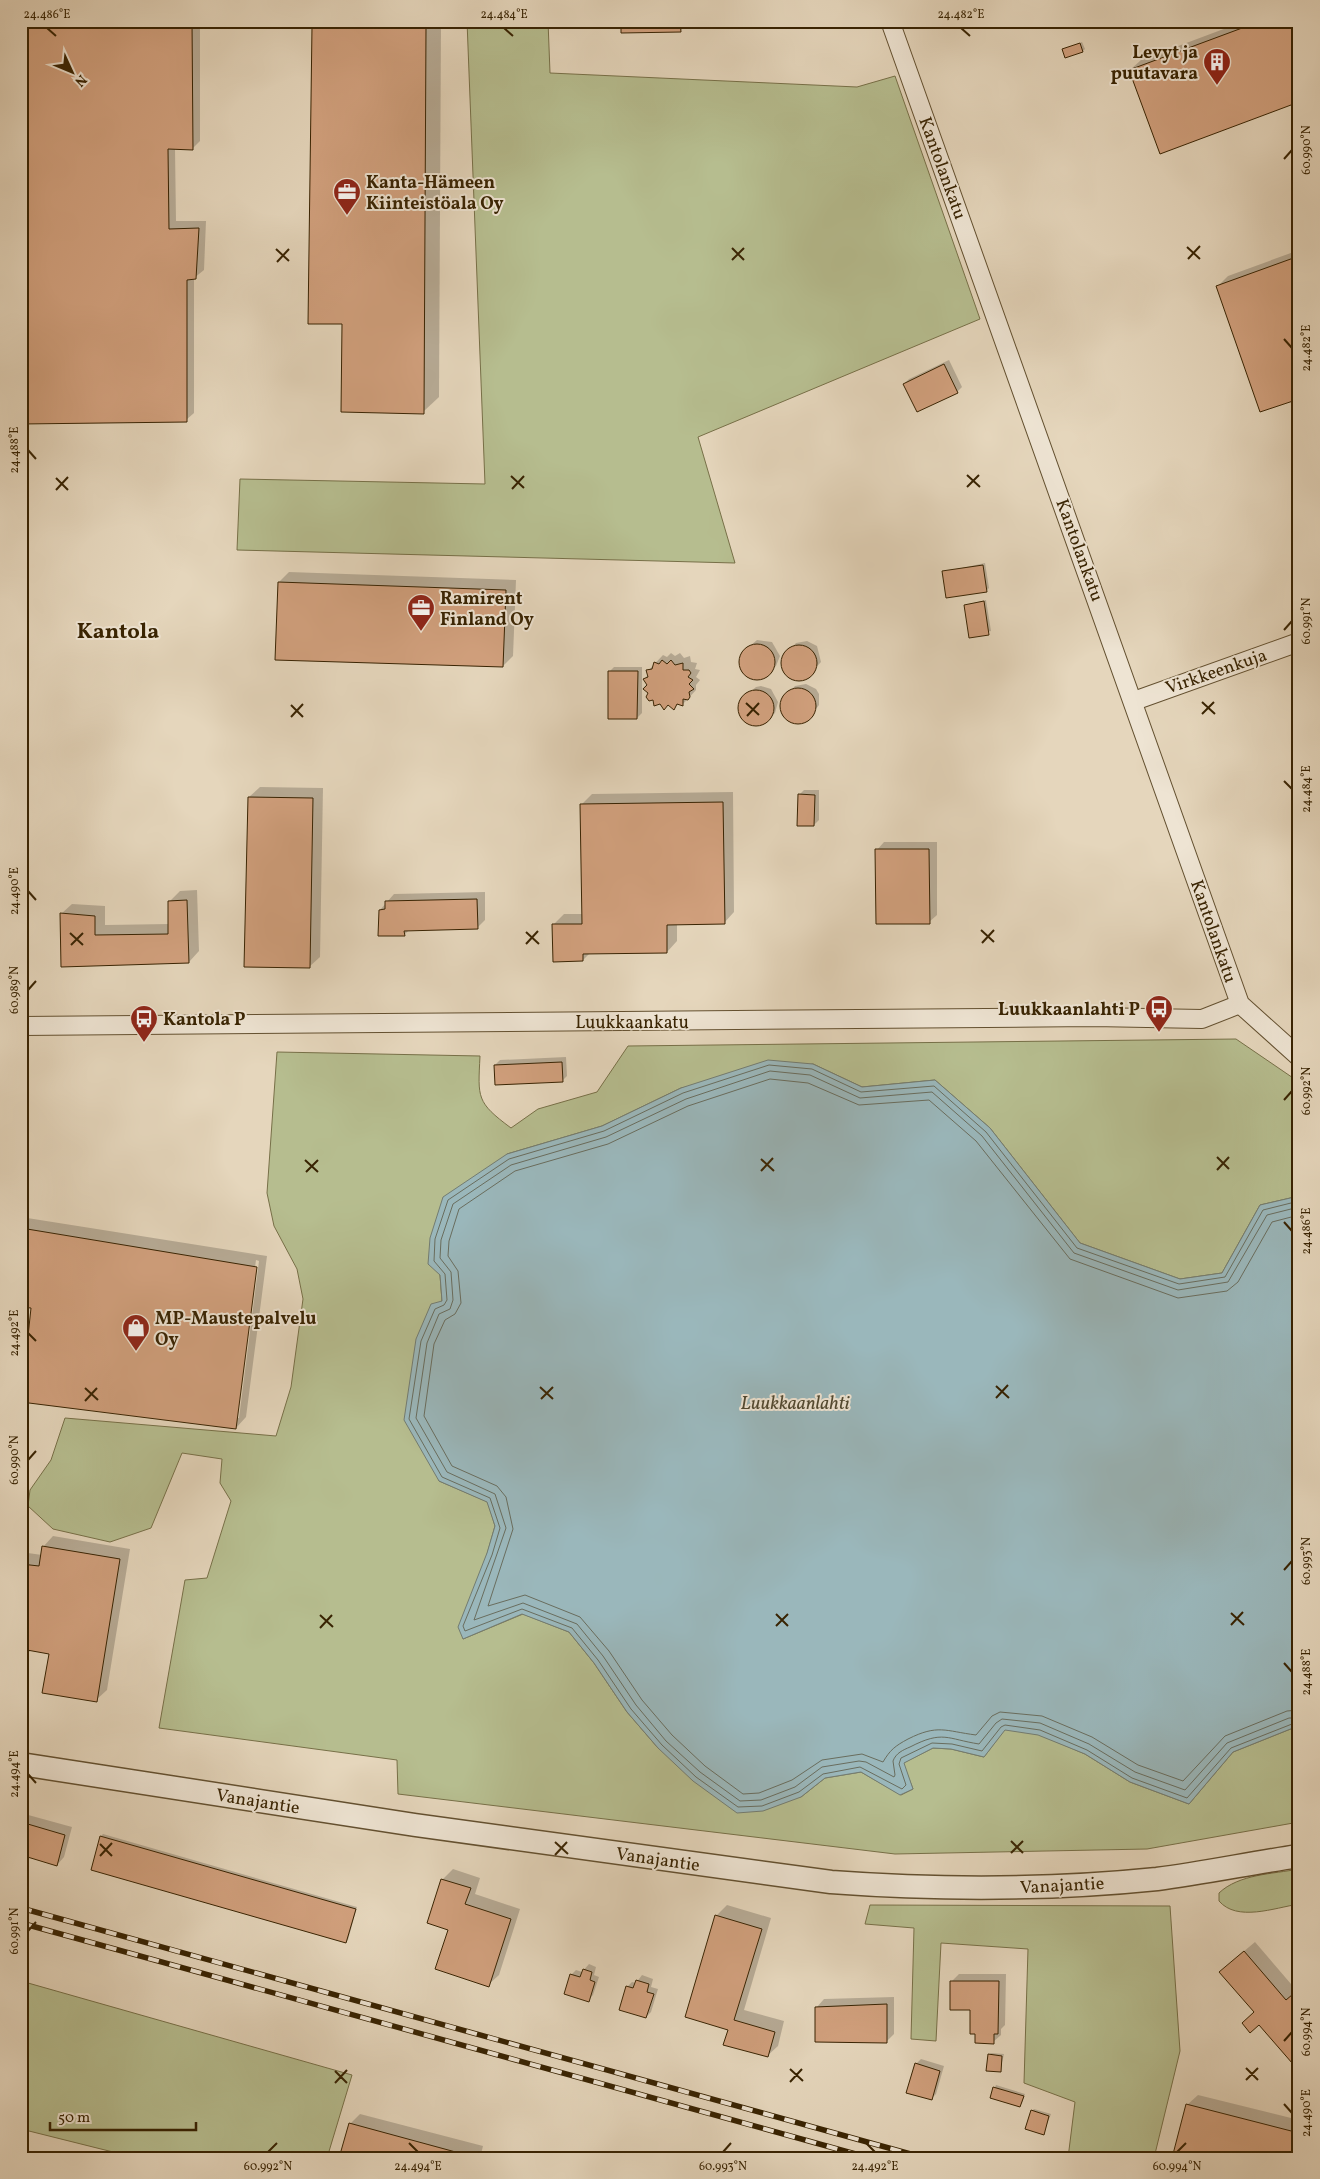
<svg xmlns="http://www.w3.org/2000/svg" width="1320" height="2179" font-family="Vollkorn,serif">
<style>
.green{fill:#b6bd8f;stroke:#777048}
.water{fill:#9ab7bb;stroke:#737c71}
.shadow{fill:#0003;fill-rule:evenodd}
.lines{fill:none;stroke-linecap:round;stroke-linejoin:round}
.shore{stroke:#696d5e;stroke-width:1}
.building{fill:#d1a07d;stroke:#382302}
.minor-casing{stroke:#635030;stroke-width:20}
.tertiary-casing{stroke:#635030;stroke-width:25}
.minor{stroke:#eee4d3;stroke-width:18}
.tertiary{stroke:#eee4d3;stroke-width:22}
.rail-casing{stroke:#382302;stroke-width:5.5}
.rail{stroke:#eee4d3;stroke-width:4;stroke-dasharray:11;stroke-linecap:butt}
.ticks{fill:none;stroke:#382302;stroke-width:2}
.labels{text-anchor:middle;stroke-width:4;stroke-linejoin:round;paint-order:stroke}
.poi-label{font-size:18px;font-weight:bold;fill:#382302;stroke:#eee4d3;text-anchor:start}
.street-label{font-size:18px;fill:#382302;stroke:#eee4d3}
.water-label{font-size:19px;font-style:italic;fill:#504830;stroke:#eee4d3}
.district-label{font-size:22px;font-weight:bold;fill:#382302;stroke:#eee4d3}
.neatline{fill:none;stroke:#382302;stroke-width:2}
.ticks-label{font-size:12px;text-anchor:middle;fill:#382302}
</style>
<rect width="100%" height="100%" fill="#e5d6bc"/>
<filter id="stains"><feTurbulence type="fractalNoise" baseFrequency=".004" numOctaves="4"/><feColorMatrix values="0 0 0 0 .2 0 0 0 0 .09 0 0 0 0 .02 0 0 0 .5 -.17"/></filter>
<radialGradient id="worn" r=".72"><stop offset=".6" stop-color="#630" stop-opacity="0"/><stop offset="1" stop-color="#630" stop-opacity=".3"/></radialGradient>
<!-- green -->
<g class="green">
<polygon points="467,21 548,21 550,73 857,87 895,76 980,319 698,437 735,563 237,550 240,479 485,484"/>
<path d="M1236,1039L1299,1082V1196L1260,1205L1222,1273L1180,1279L1080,1243L990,1128L935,1080L862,1087L813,1064L681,1088L602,1126L507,1154L440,1275L442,1301L439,1481L488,1502L495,1526L463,1639L523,1614L569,1632L594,1663L627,1712L658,1748L801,1797L825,1778L861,1772L901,1795L913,1789L903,1763L933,1748L951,1749L984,1757L1005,1729L1038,1734L1085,1754L1130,1782L1189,1804L1233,1752L1293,1728L1299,1729V1822L1147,1849L895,1854L398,1794L397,1760L159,1728L185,1580L207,1578L231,1501L220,1483L222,1459L182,1453L151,1528L110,1542L53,1529L28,1506L30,1490L51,1460L65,1418L276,1436L291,1387L303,1299L297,1269L274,1226L267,1193L277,1052L480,1056C478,1098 476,1102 511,1128L538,1109L597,1092L628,1046Z"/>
<path d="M1299,1869V1904C1274,1908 1237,1922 1219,1901V1893C1239,1874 1273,1874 1299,1869Z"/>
<polygon points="870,1905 1170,1906 1180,2051 1154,2158 1068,2158 1075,2102 1024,2083 1028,1949 941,1943 936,2041 911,2039 914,1928 865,1924"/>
<polygon points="21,1981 352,2075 327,2158 137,2158 21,2129"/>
</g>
<!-- water -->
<polygon class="water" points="768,1060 813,1064 862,1087 935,1080 990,1128 1080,1243 1180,1279 1222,1273 1260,1205 1299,1196 1299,1729 1293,1728 1233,1752 1189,1804 1130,1782 1085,1754 1038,1735 1005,1730 984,1757 951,1749 933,1748 904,1763 913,1789 900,1795 861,1772 825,1778 801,1797 763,1811 737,1813 693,1781 658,1748 627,1712 594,1663 569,1632 522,1614 463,1639 458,1627 487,1553 495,1526 487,1502 439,1481 404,1420 416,1339 431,1304 442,1301 440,1275 428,1264 430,1238 443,1197 507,1154 602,1126 681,1088"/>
<!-- shadow -->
<g class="shadow">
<polygon points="21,21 200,21 200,141 192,149 175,148 176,221 206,221 204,270 194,278 194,413 186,420 21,423 21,228 27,228 27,128"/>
<polygon points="318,21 441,21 439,397 423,412 344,323 313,26"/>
<polygon points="622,21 688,21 688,23 680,31"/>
<polygon points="1245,21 1299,21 1130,70 1141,60"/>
<polygon points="1082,42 1085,49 1083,51 1064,49"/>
<polygon points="1299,250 1299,398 1217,287 1228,276"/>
<polygon points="949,360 962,387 957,392 904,384 909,379"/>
<polygon points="985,563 989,588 987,590 943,572"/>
<polygon points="289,572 516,580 513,656 503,666 279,582"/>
<polygon points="986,600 991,631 970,637 965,605"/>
<polygon points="757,640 772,642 780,656 776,666 760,678 749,676 741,668 740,662 743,652"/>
<polygon points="807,641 817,646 821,662 805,679 795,679 783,669 783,658 796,643"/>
<polygon points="671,653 675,656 680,653 684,658 690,656 691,662 697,663 695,669 700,670 696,677 700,680 696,685 696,690 683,704 678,704 674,708 668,705 664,708 649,692 642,689 647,684 644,679 649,674 647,672 663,655 667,657"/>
<polygon points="614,667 642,667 642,713 637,718 609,672"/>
<polygon points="806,684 816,689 819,694 819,705 808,719 793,722 784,716 782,701 795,686"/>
<polygon points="761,686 771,689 778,702 775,713 759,725 748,723 740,714 739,709 742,699 756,687"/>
<polygon points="260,787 323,788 320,957 309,967 249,797"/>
<polygon points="804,790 819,790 819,820 814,825 799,795"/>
<polygon points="733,792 734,912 724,923 677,923 677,941 667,952 590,953 583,960 554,924 564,914 583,914 582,804 592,794"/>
<polygon points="884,842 937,842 937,915 929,922 877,850"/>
<polygon points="197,890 199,951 189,962 62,966 61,914 72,904 105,906 105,925 169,924 169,902 180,891"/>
<polygon points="485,892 485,920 477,928 410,929 404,935 380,910 394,894"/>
<polygon points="566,1057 567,1076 562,1081 495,1065 500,1060"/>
<path d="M21,1217L267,1256L246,1417L236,1428L32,1307L21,1306ZM256,1260L259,1261L239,1418H236Z"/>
<polygon points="53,1536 130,1549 107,1690 96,1700 50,1653 31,1650 26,1655 21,1654 21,1552 42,1555 43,1547"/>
<polygon points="21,1813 72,1827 64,1857 57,1865 21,1854"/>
<polygon points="103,1834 357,1907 348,1940 346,1942 101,1836"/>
<polygon points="453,1869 480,1878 475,1894 520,1909 499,1975 488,1985 449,1929 442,1880"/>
<polygon points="727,1905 771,1918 744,2010 784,2021 778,2046 767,2056 730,2029 716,1916"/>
<polygon points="1255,1942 1297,1991 1299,1989 1299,2069 1255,2012 1231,1962"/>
<polygon points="589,1964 596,1967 594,1975 599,1977 593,1995 588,2000 571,1975 576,1970 582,1972"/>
<polygon points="959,1974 1006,1974 1005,2025 1001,2029 1001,2035 993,2042 976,2033 972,2009 952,1981"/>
<polygon points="642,1975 653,1979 651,1987 658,1989 651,2012 646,2017 627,1987 632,1982 636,1983"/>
<polygon points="894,1997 894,2034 886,2042 817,2007 824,1999"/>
<polygon points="991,2053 1004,2054 1000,2071 989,2055"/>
<polygon points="921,2059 944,2066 936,2094 931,2099 916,2064"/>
<polygon points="996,2085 1025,2094 1022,2103 1020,2106 991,2097"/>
<polygon points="1198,2095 1299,2120 1299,2158 1174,2158 1187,2105"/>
<polygon points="1034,2109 1051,2114 1043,2134 1032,2111"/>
<polygon points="360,2114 483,2146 480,2158 341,2158 350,2124"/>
</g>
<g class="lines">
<!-- shore -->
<g class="shore">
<polyline points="1299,1201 1263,1210 1225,1277 1179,1284 1077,1248 986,1132 934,1086 861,1092 812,1069 769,1065 683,1093 604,1131 509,1159 448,1200 435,1239 434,1261 445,1274 447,1300 444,1305 435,1309 421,1341 409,1419 442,1477 490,1498 500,1528 492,1555 463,1626 465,1631 522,1609 572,1628 598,1660 631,1709 662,1745 696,1777 738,1807 762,1806 799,1792 823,1774 860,1767 902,1789 906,1785 899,1764 901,1758 932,1743 952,1744 982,1751 1001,1727 1005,1725 1040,1730 1087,1750 1132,1778 1187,1798 1231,1748 1292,1724 1299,1724"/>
<path d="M1299,1207L1267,1215L1228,1282L1178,1290L1074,1253L982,1136L932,1092L860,1098L810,1075L770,1071L686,1099L606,1137L511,1165L453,1204L441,1240L440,1258L451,1272L453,1300L450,1309L439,1314L427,1343L416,1418L447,1472L495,1494L506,1528L474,1620L523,1603L577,1624L603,1656L636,1705L666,1741L700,1772L740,1801L761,1800L795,1787L822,1767L859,1761L866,1762L894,1777L895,1775L893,1761C896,1753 903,1750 910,1747C943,1730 947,1739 979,1744L996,1723L1002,1719L1040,1723L1089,1744L1135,1772L1185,1790L1227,1743L1289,1718H1299"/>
<path d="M1299,1215L1272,1222L1238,1282L1227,1291L1178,1298L1070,1259L976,1141L929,1100L859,1105L808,1083L770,1079L688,1106L608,1144L515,1171L459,1209L449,1241L448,1256L458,1271L461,1303L455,1314L445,1320L434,1344L424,1416L452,1466L497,1486L506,1497L513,1529L488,1606L525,1595L580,1617L609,1651L642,1700L672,1735L705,1766L743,1794L759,1793L792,1780L822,1760L862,1754L883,1762C890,1750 895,1746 908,1739C938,1724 945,1731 976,1735L992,1716L1000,1712L1042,1716L1092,1737L1138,1765L1183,1781L1225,1736L1287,1711L1299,1710"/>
</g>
</g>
<!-- building -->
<g class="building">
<polygon points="21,21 192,21 193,150 168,149 169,229 199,228 196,279 187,280 187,422 21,424 21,235 26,236 26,129 21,129"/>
<polygon points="621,21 680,21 681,32 621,33"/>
<polygon points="1261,21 1299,21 1299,102 1160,154 1129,70"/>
<polygon points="312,26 426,28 424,414 341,412 342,324 308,324"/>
<polygon points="1080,43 1083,52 1065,58 1062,49"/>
<polygon points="1299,256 1299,399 1260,412 1216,286"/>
<polygon points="944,364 958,393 917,412 903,384"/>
<polygon points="983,565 987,592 946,598 942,571"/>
<polygon points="278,582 506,590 503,667 275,660"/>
<polygon points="984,601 989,635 969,638 964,605"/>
<circle cx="757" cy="662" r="18"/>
<circle cx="799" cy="663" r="18"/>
<polygon points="662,660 667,664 671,660 675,665 683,663 683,670 689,670 691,673 688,677 693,680 689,684 694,689 689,692 690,697 688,700 683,699 683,706 677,704 674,710 668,705 664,710 660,704 654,706 653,700 649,701 646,697 648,693 643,689 647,685 643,679 648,677 646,670 652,669 654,662 659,664"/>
<polygon points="608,671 638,671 637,719 608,719"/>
<circle cx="798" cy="706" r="18"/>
<circle cx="756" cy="708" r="18"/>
<polygon points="798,794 815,795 814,826 797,826"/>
<polygon points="248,797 313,798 310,968 244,967"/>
<polygon points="723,802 725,924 667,925 667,953 583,954 583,961 553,962 552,924 582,924 580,804"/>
<polygon points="875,849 929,849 930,924 876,924"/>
<polygon points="477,899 478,929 404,931 405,936 378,936 379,910 385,909 385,901"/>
<polygon points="187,900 189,963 61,967 60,913 95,916 95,935 168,934 168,901"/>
<polygon points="562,1062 563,1082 495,1085 494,1065"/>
<polygon points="21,1228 257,1267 236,1429 21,1402 31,1308 21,1307"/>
<polygon points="42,1546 120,1559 97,1702 42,1693 49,1654 27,1650 26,1656 21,1655 21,1564 39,1566"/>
<polygon points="21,1822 65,1835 57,1866 21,1855"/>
<polygon points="100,1836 356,1909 346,1943 91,1870"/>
<polygon points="441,1879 471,1888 465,1904 511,1919 489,1987 435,1969 448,1930 427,1923"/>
<polygon points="715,1915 762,1929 734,2020 775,2032 768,2057 723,2045 728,2030 685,2017"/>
<polygon points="1244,1951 1286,2000 1299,1989 1299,2071 1259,2025 1250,2033 1242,2023 1254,2012 1219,1972"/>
<polygon points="583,1969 592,1972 590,1980 595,1982 589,2002 564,1994 570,1974 580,1977"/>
<polygon points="636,1980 649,1984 647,1992 654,1994 646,2018 619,2010 626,1986 633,1988"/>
<polygon points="950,1981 999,1981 998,2034 994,2034 994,2044 975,2043 975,2034 970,2034 970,2010 950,2010"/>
<polygon points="887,2004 887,2043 815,2042 815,2007"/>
<polygon points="988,2054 1002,2056 1001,2072 986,2071"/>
<polygon points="915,2063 940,2071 932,2100 906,2093"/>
<polygon points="993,2087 1024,2096 1020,2107 990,2098"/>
<polygon points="1186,2104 1299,2133 1296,2158 1172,2158"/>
<polygon points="1031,2110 1049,2116 1044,2135 1025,2129"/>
<polygon points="349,2123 474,2157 474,2158 339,2158"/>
</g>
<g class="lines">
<defs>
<g id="minor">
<polyline points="890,21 1240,1004 1299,1057"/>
<polyline points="1134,701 1299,642"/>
<polyline points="21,1026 1093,1017 1202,1019 1240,1004"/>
</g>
<path id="tertiary" d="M21,1764L415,1825L831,1882C939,1890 1049,1890 1157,1879C1204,1873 1251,1863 1299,1856"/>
</defs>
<!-- minor casing -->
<use href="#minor" class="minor-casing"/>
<!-- tertiary casing -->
<use href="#tertiary" class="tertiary-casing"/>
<!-- minor -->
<use href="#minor" class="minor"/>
<!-- tertiary -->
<use href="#tertiary" class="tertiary"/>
<defs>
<g id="rail">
<polyline points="21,1908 925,2158"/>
<polyline points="21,1923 870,2158"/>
</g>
</defs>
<!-- rail casing -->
<use href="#rail" class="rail-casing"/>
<!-- rail -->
<use href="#rail" class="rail"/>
</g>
<!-- ticks -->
<path class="ticks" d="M47,28L56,36M504,28L513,36M961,28L970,36M1284,159L1292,150M1187,247L1200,259M732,248L744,260M276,249L289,261M1188,259L1200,246M732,260L744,248M277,262L289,249M1284,339L1292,348M28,450L36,459M967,475L980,487M511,476L524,488M56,478L68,490M967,487L979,475M512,489L524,476M56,490L68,477M1284,630L1292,621M1202,702L1215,714M746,703L759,715M291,705L303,717M1202,714L1214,702M747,716L759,703M291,717L303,704M1284,781L1292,789M28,891L36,900M981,930L994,942M526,932L539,944M70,933L83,945M982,943L994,930M526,944L538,931M71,945L83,933M28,990L36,981M1284,1100L1292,1091M1217,1157L1229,1169M761,1159L774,1171M305,1160L318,1172M1217,1170L1229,1157M761,1171L773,1158M306,1172L318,1160M1284,1222L1292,1231M28,1333L36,1341M996,1386L1009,1398M540,1387L553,1399M85,1388L98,1400M996,1398L1008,1385M541,1399L553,1387M85,1401L97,1388M28,1460L36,1451M1284,1570L1292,1561M1231,1613L1244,1625M776,1614L788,1626M320,1615L333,1627M1231,1625L1243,1612M776,1626L788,1614M320,1628L332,1615M1284,1663L1292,1672M28,1774L36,1783M1011,1841L1023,1853M555,1842L568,1854M100,1844L112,1856M1011,1853L1023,1841M555,1855L567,1842M100,1856L112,1843M28,1931L36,1922M1284,2041L1292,2032M1246,2068L1258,2080M790,2069L803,2081M335,2071L347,2083M1246,2080L1258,2068M790,2082L802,2069M335,2083L347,2070M1284,2104L1292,2113M409,2143L418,2152M866,2143L875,2152M268,2152L277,2143M723,2152L731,2143M1177,2152L1186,2143"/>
<!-- icons -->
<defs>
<symbol id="building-pin" viewBox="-11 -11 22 30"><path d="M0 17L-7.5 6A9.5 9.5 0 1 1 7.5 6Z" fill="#8f2418" stroke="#eee4d3"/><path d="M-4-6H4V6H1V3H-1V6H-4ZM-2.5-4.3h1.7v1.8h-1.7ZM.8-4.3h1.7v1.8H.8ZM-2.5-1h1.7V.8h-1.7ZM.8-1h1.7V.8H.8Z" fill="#fff"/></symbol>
<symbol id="office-pin" viewBox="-11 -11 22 30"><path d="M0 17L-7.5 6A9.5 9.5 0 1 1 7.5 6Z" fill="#8f2418" stroke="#eee4d3"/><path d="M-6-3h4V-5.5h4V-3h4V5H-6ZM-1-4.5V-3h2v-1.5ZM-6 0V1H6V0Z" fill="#fff"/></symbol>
<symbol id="bus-pin" viewBox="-11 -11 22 30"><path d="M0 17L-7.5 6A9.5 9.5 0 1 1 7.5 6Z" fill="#8f2418" stroke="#eee4d3"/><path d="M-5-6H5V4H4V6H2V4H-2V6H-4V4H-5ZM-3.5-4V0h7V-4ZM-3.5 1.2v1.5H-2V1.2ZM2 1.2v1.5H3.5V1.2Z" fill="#fff"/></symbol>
<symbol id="shop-pin" viewBox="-11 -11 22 30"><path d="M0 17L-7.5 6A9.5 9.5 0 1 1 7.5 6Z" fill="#8f2418" stroke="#eee4d3"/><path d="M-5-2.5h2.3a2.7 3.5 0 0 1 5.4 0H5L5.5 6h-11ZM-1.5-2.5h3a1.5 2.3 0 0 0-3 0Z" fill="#fff"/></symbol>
</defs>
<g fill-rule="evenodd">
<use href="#building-pin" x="1201" y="46" width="32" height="43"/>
<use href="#office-pin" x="331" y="176" width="32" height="43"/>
<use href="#office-pin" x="405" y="592" width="32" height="43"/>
<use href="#bus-pin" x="1143" y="993" width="32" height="43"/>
<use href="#bus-pin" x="128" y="1003" width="32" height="43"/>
<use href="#shop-pin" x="120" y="1312" width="32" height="43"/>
</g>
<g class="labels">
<!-- poi labels -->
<g class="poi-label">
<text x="1198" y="58" text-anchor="end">Levyt ja<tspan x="1198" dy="21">puutavara</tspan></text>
<text x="366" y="188">Kanta-Hämeen<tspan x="366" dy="21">Kiinteistöala Oy</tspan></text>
<text x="440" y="604">Ramirent<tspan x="440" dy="21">Finland Oy</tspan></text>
<text x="1140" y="1015" text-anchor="end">Luukkaanlahti P</text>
<text x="163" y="1025">Kantola P</text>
<text x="155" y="1324">MP-Maustepalvelu<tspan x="155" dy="21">Oy</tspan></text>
</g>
<!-- street labels -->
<g class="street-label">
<text transform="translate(943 168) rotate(70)" y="6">Kantolankatu</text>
<text transform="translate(1080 550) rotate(70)" y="6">Kantolankatu</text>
<text transform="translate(1216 671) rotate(-19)" y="6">Virkkeenkuja</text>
<text transform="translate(1214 931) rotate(71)" y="6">Kantolankatu</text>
<text x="632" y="1028">Luukkaankatu</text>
<text transform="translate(258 1801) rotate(9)" y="6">Vanajantie</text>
<text transform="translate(658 1859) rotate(8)" y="6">Vanajantie</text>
<text transform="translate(1062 1885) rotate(-3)" y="6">Vanajantie</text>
</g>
<!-- water labels -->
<g class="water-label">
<text x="795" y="1409">Luukkaanlahti</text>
</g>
<!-- district labels -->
<g class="district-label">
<text x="118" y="638">Kantola</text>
</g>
</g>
<!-- margin -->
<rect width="1320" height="2179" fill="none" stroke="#e5d6bc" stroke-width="55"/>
<!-- north arrow -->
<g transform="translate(72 72) rotate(134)" stroke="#eee4d3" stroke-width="4" paint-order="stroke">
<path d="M0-4L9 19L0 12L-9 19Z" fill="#382302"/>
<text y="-8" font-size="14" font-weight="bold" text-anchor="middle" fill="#382302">N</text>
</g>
<!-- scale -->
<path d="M50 2122v8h146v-8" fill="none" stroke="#382302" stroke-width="2.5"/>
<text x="58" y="2122" font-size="15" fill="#382302" stroke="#eee4d3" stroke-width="4" paint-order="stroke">50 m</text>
<rect x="28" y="28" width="1264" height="2124" class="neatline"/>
<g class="ticks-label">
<text x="47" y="18">24.486°E</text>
<text x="504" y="18">24.484°E</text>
<text x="961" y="18">24.482°E</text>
<text transform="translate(1306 150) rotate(-90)" y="4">60.990°N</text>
<text transform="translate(1306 348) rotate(-90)" y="4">24.482°E</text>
<text transform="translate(14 450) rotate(-90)" y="4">24.488°E</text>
<text transform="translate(1306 621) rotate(-90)" y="4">60.991°N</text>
<text transform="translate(1306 789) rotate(-90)" y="4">24.484°E</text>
<text transform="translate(14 891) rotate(-90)" y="4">24.490°E</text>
<text transform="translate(14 990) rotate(-90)" y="4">60.989°N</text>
<text transform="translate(1306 1091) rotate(-90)" y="4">60.992°N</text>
<text transform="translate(1306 1231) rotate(-90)" y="4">24.486°E</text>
<text transform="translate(14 1333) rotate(-90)" y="4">24.492°E</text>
<text transform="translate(14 1460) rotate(-90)" y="4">60.990°N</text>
<text transform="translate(1306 1561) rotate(-90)" y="4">60.993°N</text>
<text transform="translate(1306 1672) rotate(-90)" y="4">24.488°E</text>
<text transform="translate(14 1774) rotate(-90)" y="4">24.494°E</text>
<text transform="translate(14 1931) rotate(-90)" y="4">60.991°N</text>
<text transform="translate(1306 2032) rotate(-90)" y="4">60.994°N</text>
<text transform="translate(1306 2113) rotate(-90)" y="4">24.490°E</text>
<text x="268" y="2170">60.992°N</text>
<text x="418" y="2170">24.494°E</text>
<text x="723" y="2170">60.993°N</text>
<text x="875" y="2170">24.492°E</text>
<text x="1177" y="2170">60.994°N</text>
</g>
<rect width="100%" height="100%" filter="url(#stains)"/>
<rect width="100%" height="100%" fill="url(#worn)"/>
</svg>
